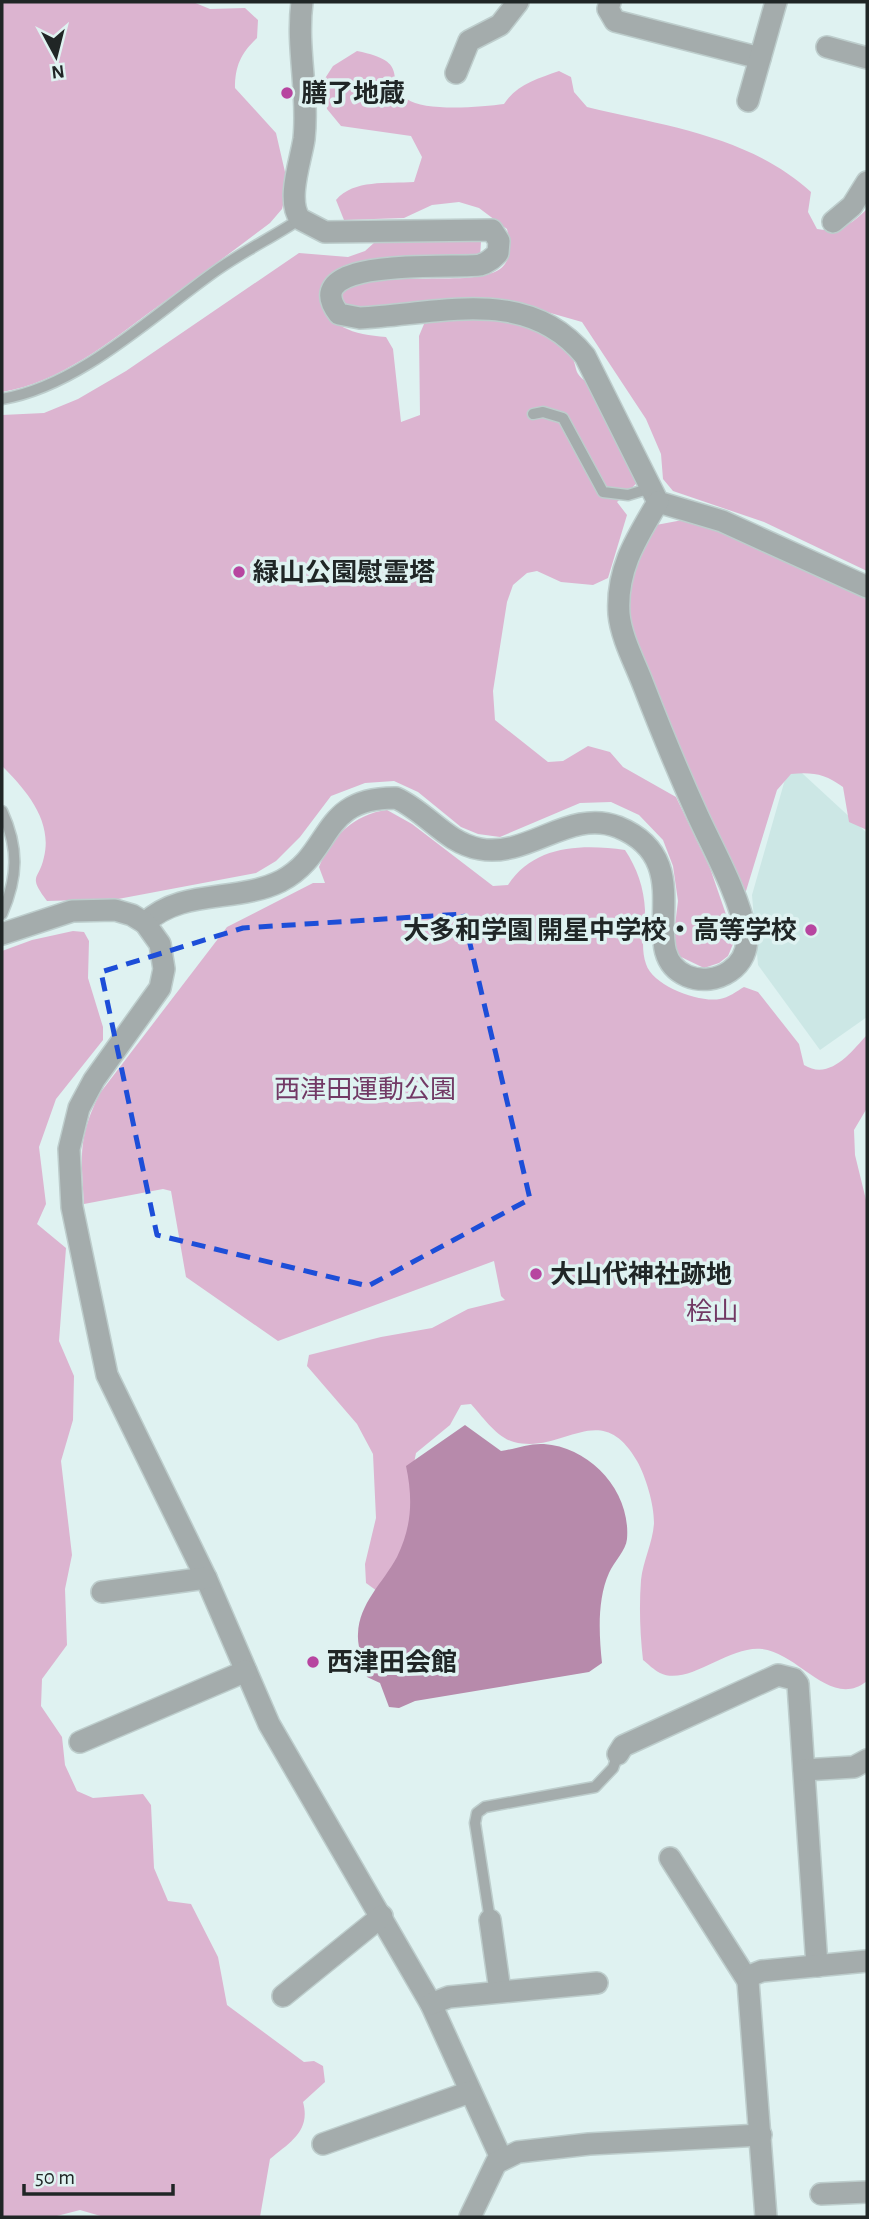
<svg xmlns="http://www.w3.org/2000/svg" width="869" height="2219" font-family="'Alegreya Sans','Noto Sans JP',sans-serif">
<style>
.built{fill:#cce7e5}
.green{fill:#dcb4d0}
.water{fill:#b78aab}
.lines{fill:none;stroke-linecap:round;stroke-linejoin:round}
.lane-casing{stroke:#bdcdcc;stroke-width:13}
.street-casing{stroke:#bdcdcc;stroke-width:24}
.lane{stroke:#a4acac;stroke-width:10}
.street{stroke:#a4acac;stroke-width:21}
.marked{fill:none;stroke:#1d4ed8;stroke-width:5;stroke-dasharray:14 9;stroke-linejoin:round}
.poi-dot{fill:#b745a0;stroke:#dff2f1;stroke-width:2.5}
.labels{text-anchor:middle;stroke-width:7;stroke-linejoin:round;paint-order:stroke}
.poi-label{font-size:26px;font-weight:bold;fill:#202626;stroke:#dff2f1;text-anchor:start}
.park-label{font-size:26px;fill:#723965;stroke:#dff2f1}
</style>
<rect width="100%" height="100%" fill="#dff2f1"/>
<!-- built -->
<polygon class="built" points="790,762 867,833 867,1017 820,1050 758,965 752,895"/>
<!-- green -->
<g class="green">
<path d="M2,2H193L210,9L245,8L258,20L257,38C241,53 235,66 235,88L276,133L288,185L282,209L270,223C233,251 195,279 157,307C109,342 61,382 2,392Z"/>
<path d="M357,51C414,62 382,80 407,99C424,112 482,107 504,104C517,84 537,79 559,71L571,77L574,92L587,107C665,126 750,136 811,192L808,212L817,229C839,233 852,224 867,209V571L764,522L673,491L663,479L661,454L646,419L582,322L512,302L354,312L342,302L340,292C385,267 472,289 500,269C513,259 510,243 507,229L479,208L459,202L432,205L404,218L344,220L336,200C354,179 387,184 414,182L422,157L411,136L341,126L327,109L322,83L333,66Z"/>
<path d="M475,235L481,241L480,259L385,262L323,291C325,329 354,334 386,337L393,349L401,422L420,415L419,336L424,324C461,312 544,315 569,352C581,370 569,372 593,386L639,481L617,502L627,515L608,578L593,585L561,582L537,571L527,573L513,585L507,602L493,691L495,720L548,762L563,761L588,746L610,752L623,767L676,797L710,868L731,929L733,944L728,956L719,963L704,968L679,956L673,942L678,901L673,866L663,840L639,815L611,802L580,803L500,837L478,834L461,827L418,792L394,781L365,783L331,796L300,837L276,861L256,873L118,899L47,901C27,874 39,881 44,857C53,820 25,789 2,766V415L44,413L78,399L126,371L299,253L348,257L365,251L375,242Z"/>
<path d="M688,519L830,579L867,598V830L849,822L843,787C825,774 813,772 791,774L777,790L746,891L740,892C715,833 620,642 629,588C633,565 646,545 656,525Z"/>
<path d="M387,810L412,824L493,886L508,885C534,845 582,844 625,850C637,868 644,888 645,910C645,928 640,947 646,964C653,986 699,1003 720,999C728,998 737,991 744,987L758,992L799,1044L804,1065C830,1081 851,1052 867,1035V1108L854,1130L855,1155L867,1204V1681C831,1710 799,1653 762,1649C729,1645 688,1687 660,1673C654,1670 648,1664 643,1660C640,1633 639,1607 641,1580C643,1561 653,1542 654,1523C654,1504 646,1477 637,1461C600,1397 564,1455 514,1442C497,1438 482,1416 471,1404L461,1405L450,1425L416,1453L413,1468L415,1515L402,1554L377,1591L366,1583L365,1564L376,1518L373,1454L357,1424L307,1366L309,1355L381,1337L432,1328L468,1309L505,1300L501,1296L494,1261L278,1341L186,1277L171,1191L163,1189L84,1204C81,1156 78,1137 100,1093L227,927L313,883H325L319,867C331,837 354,814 387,810Z"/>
<path d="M73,931L84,932L89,941L88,978L103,1027V1040L56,1099L39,1147L46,1204L37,1224L66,1248L59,1341L74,1376L73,1420L61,1461L72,1555L65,1589L67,1645L42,1679L41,1706L62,1737L65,1765L77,1791L93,1798L143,1794L151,1805L154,1868L168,1901L191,1904L218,1957L227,2005L304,2062L314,2061L323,2066L325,2082L303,2102C311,2131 290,2142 270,2159L260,2217H104L80,2210L53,2217H2V951L32,940Z"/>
</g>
<!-- water -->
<path class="water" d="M465,1425L501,1451C515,1449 530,1443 544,1444C590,1447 631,1491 627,1539C626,1550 614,1562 609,1573C597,1600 599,1634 602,1663L589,1672L415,1701L399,1708L389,1707L380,1683L367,1677C364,1664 357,1647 358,1634C359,1603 383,1583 397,1557C412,1526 413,1499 406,1466Z"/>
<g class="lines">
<defs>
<g id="lane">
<path d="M2,399C80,386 153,315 217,270C244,251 273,237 300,219"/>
<polyline points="533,414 543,412 563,418 603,492 628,495 651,488"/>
<path d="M2,811C19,848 18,877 2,914"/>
<polyline points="490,1920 475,1823 477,1813 485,1807 595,1787 613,1768 618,1754"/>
</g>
<g id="street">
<path d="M302,2C296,48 309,93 304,139C301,160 286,200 300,219L325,232L492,230L499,241L498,253C493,258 488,263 480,265C456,269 293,255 339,314L360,318C440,314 527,285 585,356L658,502L722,521L867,587"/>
<polyline points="610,2 608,9 615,21 760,58"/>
<polyline points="827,47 867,58"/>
<polyline points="456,73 469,41 500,25 518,2"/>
<polyline points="748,101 776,2"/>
<polyline points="833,222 852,206 867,182"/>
<path d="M145,923C182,888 237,903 281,881C334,853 319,797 396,798C427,812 446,843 480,849C528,858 570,808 618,827C704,862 631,952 687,976C716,988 752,966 746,933C738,893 715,853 698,816C678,772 660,728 643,684C635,663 621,637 619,614C616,570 636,539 658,502"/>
<polyline points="2,934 72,911 115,910 132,915 145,923 160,944 164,969 160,988 94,1080 79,1108 69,1149 72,1207 107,1375 206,1578 269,1724 431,2004 501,2158"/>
<polyline points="102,1592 206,1578"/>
<polyline points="80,1742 246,1671"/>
<polyline points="618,1754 623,1746 778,1675 794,1679 798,1684 817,1966"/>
<polyline points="804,1770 854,1767 867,1760"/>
<polyline points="670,1858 748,1981"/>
<polyline points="490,1920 500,1991"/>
<polyline points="283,1996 382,1916"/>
<polyline points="431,2004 449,1997 597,1983"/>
<polyline points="323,2144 470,2092"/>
<polyline points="821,2194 867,2192"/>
<polyline points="470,2217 496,2163 518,2152 589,2144 761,2135"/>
<polyline points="766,2217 748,1981 752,1975 762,1971 867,1961"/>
</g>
</defs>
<!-- lane casing -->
<use href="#lane" class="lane-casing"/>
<!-- street casing -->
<use href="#street" class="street-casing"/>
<!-- lane -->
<use href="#lane" class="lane"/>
<!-- street -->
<use href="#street" class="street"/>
</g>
<!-- marked area -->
<path class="marked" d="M463,914L530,1199L368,1286L157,1235L101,972L243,928Z"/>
<!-- markers -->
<g class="poi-dot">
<circle cx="287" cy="93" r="7"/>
<circle cx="239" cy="572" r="7"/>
<circle cx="811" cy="930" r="7"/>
<circle cx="536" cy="1274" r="7"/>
<circle cx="313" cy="1662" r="7"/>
</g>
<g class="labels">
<!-- poi labels -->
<g class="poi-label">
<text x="301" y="102">膳了地蔵</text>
<text x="253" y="581">緑山公園慰霊塔</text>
<text x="797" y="939" text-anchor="end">大多和学園 開星中学校・高等学校</text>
<text x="550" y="1283">大山代神社跡地</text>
<text x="327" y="1671">西津田会館</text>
</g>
<!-- park labels -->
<g class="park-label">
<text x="365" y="1098">西津田運動公園</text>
<text x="712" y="1320">桧山</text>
</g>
</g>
<!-- border -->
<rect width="869" height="2219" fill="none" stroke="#202626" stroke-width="7"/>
<!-- north arrow -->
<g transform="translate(56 56) rotate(173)" stroke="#dff2f1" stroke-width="5" paint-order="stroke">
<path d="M0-5L12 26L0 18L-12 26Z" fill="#202626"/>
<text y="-10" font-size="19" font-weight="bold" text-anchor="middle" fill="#202626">N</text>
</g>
<!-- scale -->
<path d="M24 2184v10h149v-10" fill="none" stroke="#202626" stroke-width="3.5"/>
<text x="35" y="2184" font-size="21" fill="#202626" stroke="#dff2f1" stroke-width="5" paint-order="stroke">50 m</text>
</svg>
